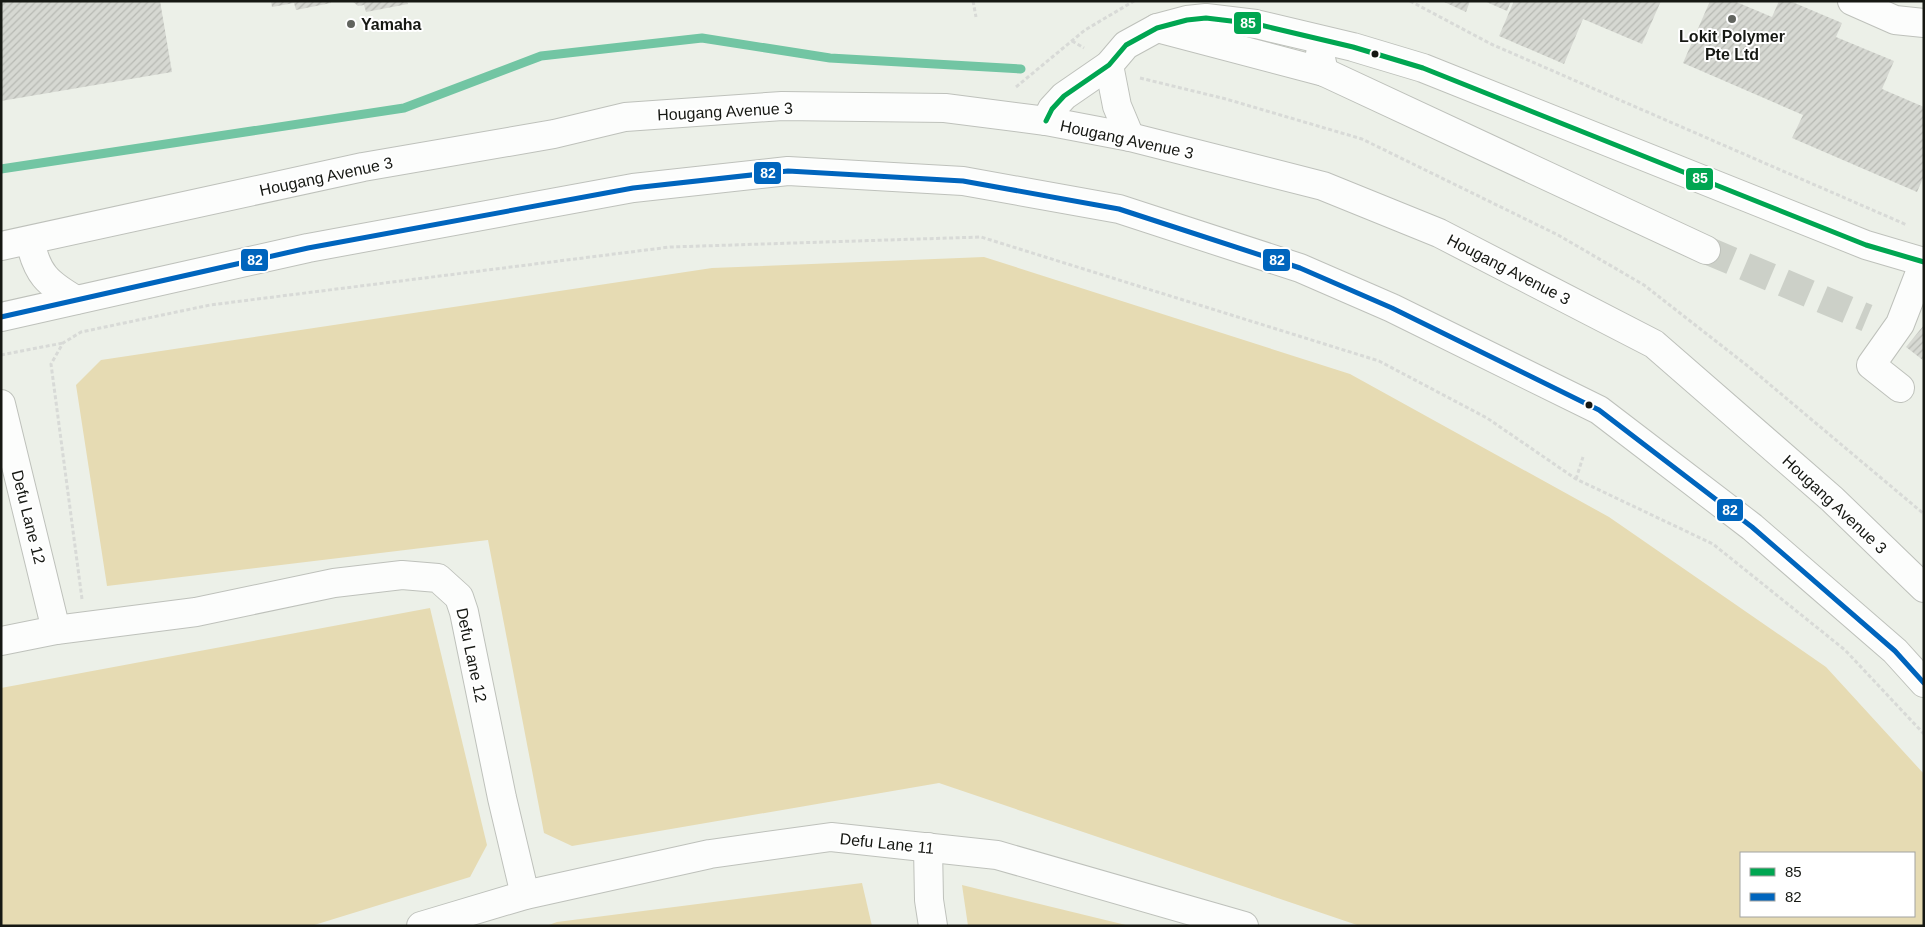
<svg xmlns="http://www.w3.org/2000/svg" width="1925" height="927" font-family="Helvetica,sans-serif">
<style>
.green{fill:#e6dbb3;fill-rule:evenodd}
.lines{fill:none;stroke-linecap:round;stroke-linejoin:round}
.stream{stroke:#72c5a3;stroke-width:9}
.building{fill:url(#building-hatch)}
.minor-tunnel{stroke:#ccd0c8;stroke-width:28;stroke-dasharray:28 14;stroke-linecap:butt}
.minor-casing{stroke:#bec1bb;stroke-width:30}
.major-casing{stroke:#bec1bb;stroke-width:30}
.highway-casing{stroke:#bec1bb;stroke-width:30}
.path{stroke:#d8dad7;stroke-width:3;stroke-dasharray:4 2.5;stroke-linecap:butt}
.minor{stroke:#fcfdfc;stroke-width:28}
.major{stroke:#fcfdfc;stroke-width:28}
.highway{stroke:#fcfdfc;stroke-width:28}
.bus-1-casing{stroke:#fff;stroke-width:9}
.bus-2-casing{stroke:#fff;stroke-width:9}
.bus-1{stroke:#00a651;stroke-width:5}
.bus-2{stroke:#0065bd;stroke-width:5}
.poi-dot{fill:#61645e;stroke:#fff;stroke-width:2}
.bus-dot{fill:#161813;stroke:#fff;stroke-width:2}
.labels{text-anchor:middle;stroke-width:4;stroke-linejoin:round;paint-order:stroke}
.poi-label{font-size:16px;font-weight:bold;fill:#161813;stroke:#fff;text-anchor:start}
.street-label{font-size:16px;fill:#161813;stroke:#fff}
.line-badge{stroke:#fff;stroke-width:2}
.badge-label{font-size:14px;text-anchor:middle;font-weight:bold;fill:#fff}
</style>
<defs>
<pattern id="building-hatch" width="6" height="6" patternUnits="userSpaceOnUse" patternTransform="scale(1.25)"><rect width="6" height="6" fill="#d6d8d2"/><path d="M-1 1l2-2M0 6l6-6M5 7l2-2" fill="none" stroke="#b7b9b3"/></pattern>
</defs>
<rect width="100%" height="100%" fill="#ecf0e8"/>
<!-- green -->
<g class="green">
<path d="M984,257L1350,374L1609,517L1826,667L1924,774V926H1360L939,783L572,846L544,833L488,540L107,586L76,385L101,360L712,268ZM1741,853H1914V916H1741Z"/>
<polygon points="430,608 487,845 470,877 311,926 1,926 1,688"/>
<polygon points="862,883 872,926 546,926 557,922"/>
<polygon points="962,885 1130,926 968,926"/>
</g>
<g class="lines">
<!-- stream -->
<polyline class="stream" points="1,169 404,108 541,56 702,38 830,58 1021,69"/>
</g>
<!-- building -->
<g class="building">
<polygon points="1,1 160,1 172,72 1,101"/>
<polygon points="271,1 331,1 331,3 296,10 294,3 272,7"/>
<polygon points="352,1 407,1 408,4 366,12 364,5 358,6"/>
<polygon points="1442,1 1470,1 1466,12"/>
<polygon points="1484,1 1511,1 1507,11"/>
<polygon points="1514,1 1661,1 1642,44 1583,19 1564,64 1499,36"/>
<polygon points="1710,1 1734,1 1772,17 1779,1 1790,1 1842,23 1836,37 1894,61 1882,89 1924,107 1924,176 1917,192 1792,138 1803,115 1683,63"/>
<polygon points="1924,325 1924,361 1906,347"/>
</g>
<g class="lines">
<!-- minor-tunnel -->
<polyline class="minor-tunnel" points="1706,250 1867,318"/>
<defs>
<g id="minor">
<polyline points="1852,1 1895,20 1924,23"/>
<polyline points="1157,28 1324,72 1320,54"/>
<polyline points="1324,72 1706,250"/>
<polyline points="1900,388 1871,365 1900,324 1924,262"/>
<polyline points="1,404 56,630"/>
<polyline points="1,641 56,630 196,612 334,583 402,575 438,578 459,597 464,612 502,798 525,895"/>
<polyline points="928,847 929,900 933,926"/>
<polyline points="421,926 525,895 710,854 831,837 997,855 1244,926"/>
</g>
<g id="major">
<polyline points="1109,65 1117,106 1130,137"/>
<polyline points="1046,121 1052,109 1064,96 1109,65 1126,45 1157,28 1187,20 1206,18 1256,24 1353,47 1423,68 1866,245 1924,262"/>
</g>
<g id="highway">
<path d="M30,241C37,274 47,283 76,300"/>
<polyline points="1,246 363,167 554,134 625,117 782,106 945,108 1046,121 1130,137 1323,186 1439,233 1654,344 1832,499 1924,588"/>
<polyline points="1,317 308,248 633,188 788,171 963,181 1119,209 1300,268 1392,308 1599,410 1752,527 1895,651 1924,683"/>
</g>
</defs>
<!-- minor casing -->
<use href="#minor" class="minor-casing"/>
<!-- major casing -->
<use href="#major" class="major-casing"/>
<!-- highway casing -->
<use href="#highway" class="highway-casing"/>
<!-- path -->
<g class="path">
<polyline points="973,1 976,17"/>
<polyline points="1410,1 1491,44 1907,225"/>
<polyline points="1072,41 1084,48"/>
<polyline points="1140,78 1226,99 1362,139 1558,235 1644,285 1749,367 1924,514"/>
<polyline points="1016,87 1085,30 1134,1"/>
<polyline points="1,355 63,343"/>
<polyline points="1576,479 1583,457"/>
<polyline points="82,599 51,364 63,343 81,332 210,305 670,247 981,237 1379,361 1487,418 1576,479 1713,544 1845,650 1924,734"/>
</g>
<!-- minor -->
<use href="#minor" class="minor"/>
<!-- major -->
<use href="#major" class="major"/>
<!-- highway -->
<use href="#highway" class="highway"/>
<defs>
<polyline id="bus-1" points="1046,121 1052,109 1064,96 1109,65 1126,45 1157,28 1187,20 1206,18 1256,24 1353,47 1423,68 1866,245 1924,262"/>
<polyline id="bus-2" points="1,317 308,248 633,188 788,171 963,181 1119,209 1300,268 1392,308 1599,410 1752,527 1895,651 1924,683"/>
</defs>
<!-- bus-1 casing -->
<use href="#bus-1" class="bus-1-casing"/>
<!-- bus-2 casing -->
<use href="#bus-2" class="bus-2-casing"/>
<!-- bus-1 -->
<use href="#bus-1" class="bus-1"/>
<!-- bus-2 -->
<use href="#bus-2" class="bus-2"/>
</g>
<!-- markers -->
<g class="poi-dot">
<circle cx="1732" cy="19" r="5"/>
<circle cx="351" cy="24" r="5"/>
</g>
<g class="bus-dot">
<circle cx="1375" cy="54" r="4.5"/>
<circle cx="1589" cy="405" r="4.5"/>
</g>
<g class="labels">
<!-- poi labels -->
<g class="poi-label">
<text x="361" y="30">Yamaha</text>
<text x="1732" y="42" text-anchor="middle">Lokit Polymer<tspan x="1732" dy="18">Pte Ltd</tspan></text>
</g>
<!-- street labels -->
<g class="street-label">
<text transform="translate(725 111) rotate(-3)" y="6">Hougang Avenue 3</text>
<text transform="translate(1127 139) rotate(12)" y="6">Hougang Avenue 3</text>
<text transform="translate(326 176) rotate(-12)" y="6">Hougang Avenue 3</text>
<text transform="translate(1509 269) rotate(27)" y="6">Hougang Avenue 3</text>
<text transform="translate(1835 504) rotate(43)" y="6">Hougang Avenue 3</text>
<text transform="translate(29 517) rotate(76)" y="6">Defu Lane 12</text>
<text transform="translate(472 655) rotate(78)" y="6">Defu Lane 12</text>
<text transform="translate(887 843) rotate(6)" y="6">Defu Lane 11</text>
</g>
</g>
<g class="line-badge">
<rect x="1233" y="11" width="29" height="24" rx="5" fill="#00a651"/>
<rect x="753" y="161" width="29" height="24" rx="5" fill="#0065bd"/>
<rect x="1685" y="167" width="29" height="24" rx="5" fill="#00a651"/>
<rect x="240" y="248" width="29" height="24" rx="5" fill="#0065bd"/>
<rect x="1262" y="248" width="29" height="24" rx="5" fill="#0065bd"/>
<rect x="1716" y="498" width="28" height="24" rx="5" fill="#0065bd"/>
</g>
<g class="badge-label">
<text x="1248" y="28">85</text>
<text x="768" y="178">82</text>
<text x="1700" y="183">85</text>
<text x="255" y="265">82</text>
<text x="1277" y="265">82</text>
<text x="1730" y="515">82</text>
</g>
<!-- border -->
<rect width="1925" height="927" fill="none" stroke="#161813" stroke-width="5"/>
<!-- legend -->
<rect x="1740" y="852" width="175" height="65" fill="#ffffff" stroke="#a2a3a1"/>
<rect x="1750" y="868" width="25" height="8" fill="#00a651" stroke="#a2a3a1"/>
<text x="1785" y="877" font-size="15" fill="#161813">85</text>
<rect x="1750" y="893" width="25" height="8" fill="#0065bd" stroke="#a2a3a1"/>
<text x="1785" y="902" font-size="15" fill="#161813">82</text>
</svg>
